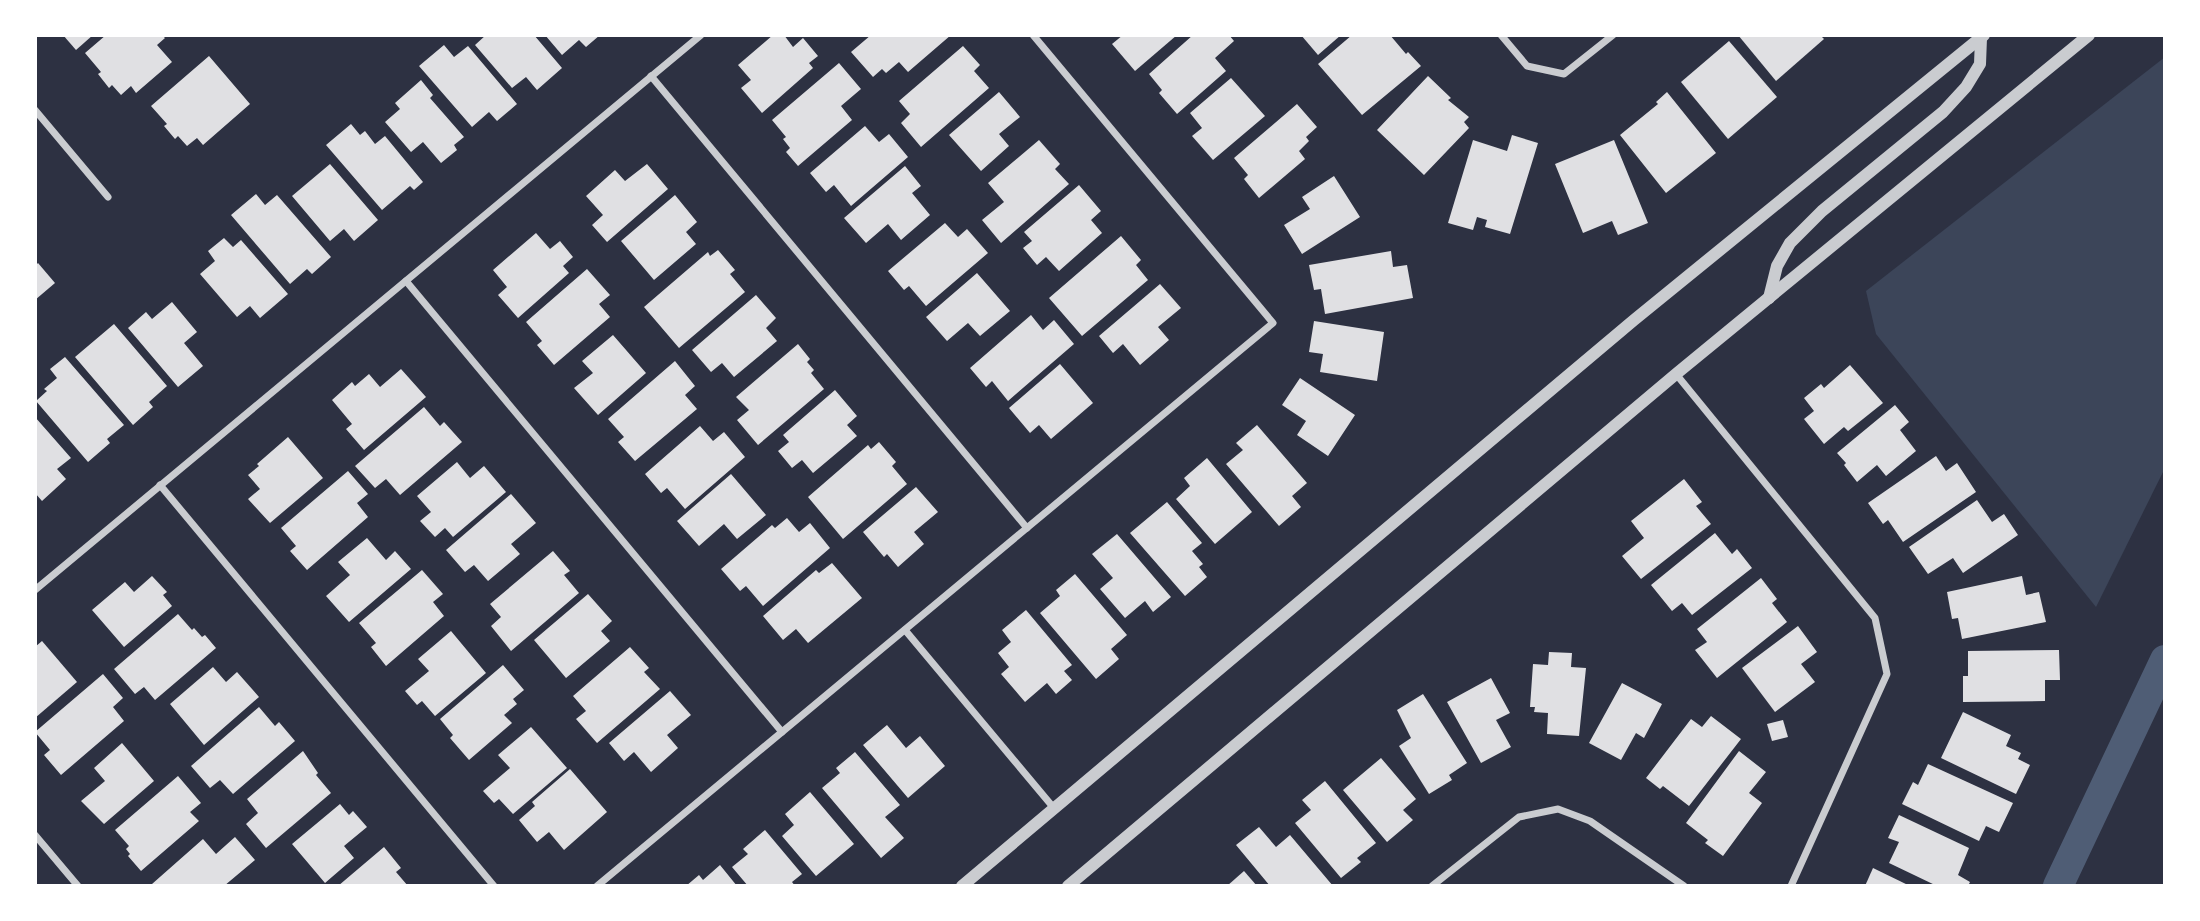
<svg xmlns="http://www.w3.org/2000/svg" width="2200" height="921" font-family="'Open Sans',sans-serif">
<style>
.green{fill:#3c4559}
.lines{fill:none;stroke-linecap:round;stroke-linejoin:round}
.canal{stroke:#4f5d75;stroke-width:30}
.building{fill:#e0e0e3}
.minor{stroke:#caccd0;stroke-width:7}
.tertiary{stroke:#caccd0;stroke-width:12}
</style>
<rect width="100%" height="100%" fill="#2d3142"/>
<!-- green -->
<polygon class="green" points="2165,57 2165,468 2096,607 1876,334 1866,291"/>
<g class="lines">
<!-- canal -->
<polyline class="canal" points="2058,886 2165,660"/>
</g>
<!-- building -->
<g class="building">
<polygon points="63,35 93,35 76,50"/>
<polygon points="106,35 162,35 165,38 157,45 172,62 136,93 131,86 121,95 112,85 109,88 98,74 101,72 85,53"/>
<polygon points="486,35 534,35 562,68 537,90 526,77 512,88 475,45"/>
<polygon points="545,35 600,35 586,47 579,40 562,55"/>
<polygon points="773,35 784,35 793,47 803,38 818,56 809,63 813,68 762,113 741,88 751,80 738,65"/>
<polygon points="871,35 951,35 908,72 899,62 886,73 882,69 873,77 851,52"/>
<polygon points="1123,35 1177,35 1135,71 1112,44"/>
<polygon points="1193,35 1229,35 1234,41 1215,58 1226,71 1177,114 1159,93 1162,90 1149,74"/>
<polygon points="1301,35 1341,35 1318,55"/>
<polygon points="1352,35 1390,35 1406,54 1408,52 1421,66 1362,115 1318,64"/>
<polygon points="1738,35 1820,35 1824,39 1776,81"/>
<polygon points="1729,41 1777,97 1728,139 1681,82"/>
<polygon points="444,45 454,57 468,46 517,104 497,121 489,112 472,127 419,66"/>
<polygon points="963,46 980,65 974,71 989,88 921,147 901,123 910,114 899,101"/>
<polygon points="209,56 250,104 203,145 197,138 187,146 178,136 175,139 164,126 167,124 151,106"/>
<polygon points="839,63 861,89 841,106 852,120 798,166 786,152 790,148 783,139 786,137 772,120"/>
<polygon points="1428,76 1451,98 1448,100 1469,117 1464,122 1469,128 1424,175 1377,130"/>
<polygon points="1231,78 1265,116 1213,160 1192,136 1202,128 1190,113"/>
<polygon points="421,80 433,95 430,98 464,137 454,145 457,150 441,163 423,142 411,152 385,122 400,109 395,103"/>
<polygon points="999,92 1020,117 999,134 1009,146 981,171 949,135"/>
<polygon points="1667,92 1716,153 1666,193 1620,135 1658,104 1656,102"/>
<polygon points="1297,104 1317,127 1306,137 1309,141 1299,151 1305,159 1259,198 1244,179 1248,175 1234,158"/>
<polygon points="351,124 360,135 365,131 375,144 385,136 423,182 414,190 410,186 382,210 326,145"/>
<polygon points="865,126 879,142 889,134 908,157 851,206 834,185 826,192 810,173"/>
<polygon points="1512,135 1538,143 1510,234 1485,227 1487,220 1477,217 1473,230 1448,223 1473,140 1507,151"/>
<polygon points="1039,140 1060,164 1055,169 1069,184 1001,243 982,220 1004,202 988,183"/>
<polygon points="1614,140 1648,223 1618,235 1612,221 1583,233 1555,164"/>
<polygon points="330,164 378,220 354,241 344,229 330,241 292,196"/>
<polygon points="647,164 668,189 607,242 592,225 603,215 586,196 615,170 625,181"/>
<polygon points="905,166 921,186 912,193 930,215 901,240 888,224 866,243 844,218"/>
<polygon points="1334,176 1360,217 1302,254 1284,225 1310,209 1302,197"/>
<polygon points="1079,185 1101,211 1091,220 1102,233 1059,271 1046,257 1037,265 1023,248 1032,241 1024,232"/>
<polygon points="256,194 265,205 277,195 331,257 312,274 307,269 290,284 231,215"/>
<polygon points="675,195 697,222 686,232 696,244 654,280 621,241"/>
<polygon points="945,223 958,237 967,229 988,253 926,306 909,286 904,290 888,271"/>
<polygon points="536,233 550,249 560,241 573,257 563,266 569,273 518,318 498,295 507,287 493,270"/>
<polygon points="1121,236 1141,260 1136,265 1148,280 1082,336 1049,298"/>
<polygon points="224,238 233,247 241,240 288,294 260,318 250,306 237,317 200,274 215,261 208,251"/>
<polygon points="718,250 735,270 730,274 745,292 679,348 644,307 708,252 710,256"/>
<polygon points="1391,251 1393,267 1407,265 1413,298 1325,314 1321,289 1314,290 1309,265"/>
<polygon points="38,263 55,283 35,300 35,266"/>
<polygon points="587,269 610,295 599,304 610,317 554,365 537,345 542,341 526,322"/>
<polygon points="977,273 1010,311 980,336 968,323 947,341 926,317"/>
<polygon points="1160,284 1181,308 1158,327 1169,340 1140,365 1123,344 1113,353 1099,336"/>
<polygon points="756,295 776,318 766,328 777,341 734,377 722,363 711,372 692,350"/>
<polygon points="172,302 197,332 184,343 203,366 178,387 128,328 146,312 152,319"/>
<polygon points="1031,315 1043,330 1054,320 1074,344 1008,401 992,381 986,387 970,368"/>
<polygon points="1314,321 1384,332 1377,381 1320,372 1323,354 1309,352"/>
<polygon points="114,324 167,386 149,402 153,407 133,425 75,357"/>
<polygon points="613,335 646,373 598,415 574,388 593,373 582,361"/>
<polygon points="798,344 810,359 807,362 814,370 811,373 824,389 758,445 737,420 749,410 736,397"/>
<polygon points="65,357 124,425 107,439 110,443 88,462 36,401 47,391 44,389 57,378 50,369"/>
<polygon points="675,361 695,386 685,395 697,409 635,461 618,442 624,437 608,419"/>
<polygon points="1060,364 1093,403 1051,439 1039,425 1030,433 1009,408"/>
<polygon points="1850,365 1883,403 1848,431 1844,427 1824,444 1804,419 1814,411 1804,398 1821,384 1824,388"/>
<polygon points="401,369 426,397 364,450 346,429 352,424 332,400 352,382 355,386 369,374 380,387"/>
<polygon points="1300,378 1355,415 1328,456 1297,435 1306,421 1282,405"/>
<polygon points="835,390 857,416 847,425 857,436 813,473 802,460 792,468 778,451 789,442 783,435"/>
<polygon points="1895,405 1909,422 1900,430 1916,451 1886,476 1877,465 1857,482 1844,465 1846,463 1837,453"/>
<polygon points="424,407 440,426 444,422 462,442 400,495 386,479 375,488 355,466"/>
<polygon points="35,417 71,458 57,469 66,479 42,501 35,493"/>
<polygon points="1257,425 1307,483 1292,496 1301,507 1279,526 1226,464 1243,450 1236,443"/>
<polygon points="700,426 713,441 724,432 745,457 685,509 667,488 661,493 645,474"/>
<polygon points="288,437 323,478 270,523 248,499 260,489 248,475 259,466 257,464"/>
<polygon points="879,442 896,462 892,466 907,484 843,539 808,497 868,445 871,449"/>
<polygon points="1936,456 1946,471 1957,463 1976,492 1903,542 1888,520 1883,524 1868,503"/>
<polygon points="1207,458 1252,512 1215,544 1176,499 1190,486 1184,478"/>
<polygon points="457,462 470,478 484,466 506,492 453,537 445,528 435,537 420,521 431,512 417,496"/>
<polygon points="348,471 368,494 357,503 368,517 307,570 290,551 296,546 281,528"/>
<polygon points="731,474 766,515 737,539 724,524 699,546 677,521"/>
<polygon points="1684,479 1702,502 1696,506 1711,524 1641,579 1622,556 1644,538 1631,521"/>
<polygon points="916,487 938,512 914,532 924,544 898,567 887,554 884,557 863,532"/>
<polygon points="511,494 536,523 511,544 520,554 488,581 474,565 465,572 446,550"/>
<polygon points="1977,500 1992,522 2004,514 2018,535 1963,573 1953,558 1928,574 1909,547"/>
<polygon points="1167,502 1202,543 1192,551 1203,564 1199,567 1207,577 1185,596 1130,533"/>
<polygon points="787,518 799,532 810,523 830,548 763,606 746,586 740,591 721,569 772,525 775,528"/>
<polygon points="1715,533 1732,554 1737,549 1752,568 1692,615 1682,603 1672,611 1651,585"/>
<polygon points="1117,534 1171,597 1153,612 1145,601 1125,618 1100,589 1113,578 1092,554"/>
<polygon points="367,538 386,560 395,551 411,569 349,622 326,596 350,575 338,562"/>
<polygon points="553,551 570,571 564,575 579,593 511,651 491,626 501,617 490,604"/>
<polygon points="832,563 862,598 808,643 796,629 783,640 763,616 816,570 819,573"/>
<polygon points="422,570 443,594 433,602 444,616 386,666 371,647 376,643 359,623"/>
<polygon points="1075,574 1127,635 1111,649 1119,659 1096,679 1040,613 1060,596 1056,590"/>
<polygon points="152,576 167,592 163,595 172,606 124,647 92,610 125,582 134,592"/>
<polygon points="2022,576 2026,595 2039,592 2046,622 1962,639 1958,618 1952,619 1947,592"/>
<polygon points="1761,578 1777,599 1772,603 1787,622 1717,678 1695,650 1707,642 1697,629"/>
<polygon points="588,594 612,621 601,631 610,641 566,678 534,640"/>
<polygon points="1026,610 1072,665 1064,671 1072,680 1056,694 1047,683 1025,702 1001,674 1009,667 998,653 1011,642 1002,630"/>
<polygon points="178,614 192,630 194,628 202,637 205,635 216,648 155,700 144,687 135,694 114,669"/>
<polygon points="1798,626 1817,652 1801,664 1815,682 1775,712 1742,668"/>
<polygon points="451,631 486,673 435,716 422,701 417,705 405,691 429,671 418,659"/>
<polygon points="42,641 77,682 35,718 35,647"/>
<polygon points="630,647 649,668 644,672 660,689 597,743 576,719 586,711 573,696"/>
<polygon points="2059,650 2060,680 2045,680 2045,701 1963,702 1963,676 1968,676 1968,651"/>
<polygon points="1549,652 1572,653 1571,667 1586,668 1579,736 1547,734 1548,713 1534,712 1535,707 1530,707 1533,664 1548,665"/>
<polygon points="503,665 524,690 513,699 517,704 504,715 512,723 469,760 450,738 453,735 440,719"/>
<polygon points="213,667 226,682 237,672 259,697 204,745 170,704"/>
<polygon points="103,674 123,698 113,707 124,721 61,775 44,755 50,750 35,732"/>
<polygon points="1491,678 1510,713 1496,720 1511,747 1481,763 1447,702"/>
<polygon points="1622,683 1662,704 1644,738 1636,733 1621,760 1589,743"/>
<polygon points="670,691 691,715 667,735 678,748 651,772 634,752 624,761 609,743"/>
<polygon points="1423,694 1467,763 1449,775 1452,780 1429,794 1399,746 1411,738 1397,710"/>
<polygon points="259,707 275,726 279,722 295,741 233,794 220,780 210,788 191,766"/>
<polygon points="1963,712 2011,735 2006,746 2021,753 2018,759 2030,765 2016,794 1941,758"/>
<polygon points="1711,716 1741,739 1689,806 1663,786 1660,789 1646,778 1691,719 1702,727"/>
<polygon points="1783,720 1788,737 1772,741 1767,724"/>
<polygon points="887,725 906,748 920,736 945,766 908,798 863,745"/>
<polygon points="531,727 567,768 513,814 499,799 494,803 483,791 510,768 498,755"/>
<polygon points="122,743 154,781 104,824 81,801 105,781 94,768"/>
<polygon points="303,751 318,773 316,775 331,793 266,848 246,824 258,813 247,799"/>
<polygon points="1739,751 1766,772 1749,793 1762,803 1723,856 1705,843 1708,840 1686,823"/>
<polygon points="855,752 900,805 885,817 904,838 881,858 822,788 840,773 836,768"/>
<polygon points="1381,758 1416,799 1403,810 1413,820 1387,842 1343,790"/>
<polygon points="1928,764 2013,803 1999,832 1986,826 1979,841 1902,804 1913,782 1918,785"/>
<polygon points="570,769 607,812 564,850 549,832 537,842 519,820 535,806 532,802"/>
<polygon points="178,776 201,803 190,812 199,821 141,871 128,856 130,854 126,849 129,846 115,830"/>
<polygon points="1325,781 1376,843 1357,858 1361,862 1341,878 1295,823 1311,810 1302,800"/>
<polygon points="810,792 854,844 816,876 782,836 794,825 785,814"/>
<polygon points="340,804 349,815 353,811 367,827 344,846 354,858 325,883 292,844"/>
<polygon points="1899,815 1969,848 1958,875 1970,882 1968,886 1937,886 1889,863 1899,842 1888,838"/>
<polygon points="1259,827 1276,847 1290,835 1333,886 1270,886 1236,845"/>
<polygon points="765,830 802,874 792,882 795,886 748,886 732,867 748,854 743,849"/>
<polygon points="235,837 255,860 224,886 154,886 152,884 203,839 216,854"/>
<polygon points="384,847 401,868 396,872 408,886 338,886"/>
<polygon points="720,865 737,886 686,886 699,875 703,880"/>
<polygon points="1873,868 1910,886 1865,886"/>
<polygon points="1244,871 1257,886 1227,886"/>
</g>
<g class="lines">
<!-- minor -->
<g class="minor">
<polyline points="1501,35 1527,66 1564,74 1613,35"/>
<polyline points="651,76 1027,528"/>
<polyline points="35,110 108,197"/>
<polyline points="406,281 782,732"/>
<polyline points="1676,374 1875,618 1887,674 1791,886"/>
<polyline points="160,485 494,886"/>
<polyline points="35,590 701,35"/>
<polyline points="905,630 1053,807"/>
<polyline points="35,835 78,886"/>
<polyline points="597,886 1273,323 1033,35"/>
<polyline points="1432,886 1519,817 1558,809 1590,821 1684,886"/>
</g>
<!-- tertiary -->
<g class="tertiary">
<polyline points="1769,298 1777,266 1790,243 1822,211 1943,112 1966,87 1980,64 1981,38"/>
<polyline points="962,886 1634,320 1984,35"/>
<polyline points="1068,886 1676,374 2089,35"/>
</g>
</g>
<!-- border -->
<rect width="2200" height="921" fill="none" stroke="#ffffff" stroke-width="74"/>
</svg>
